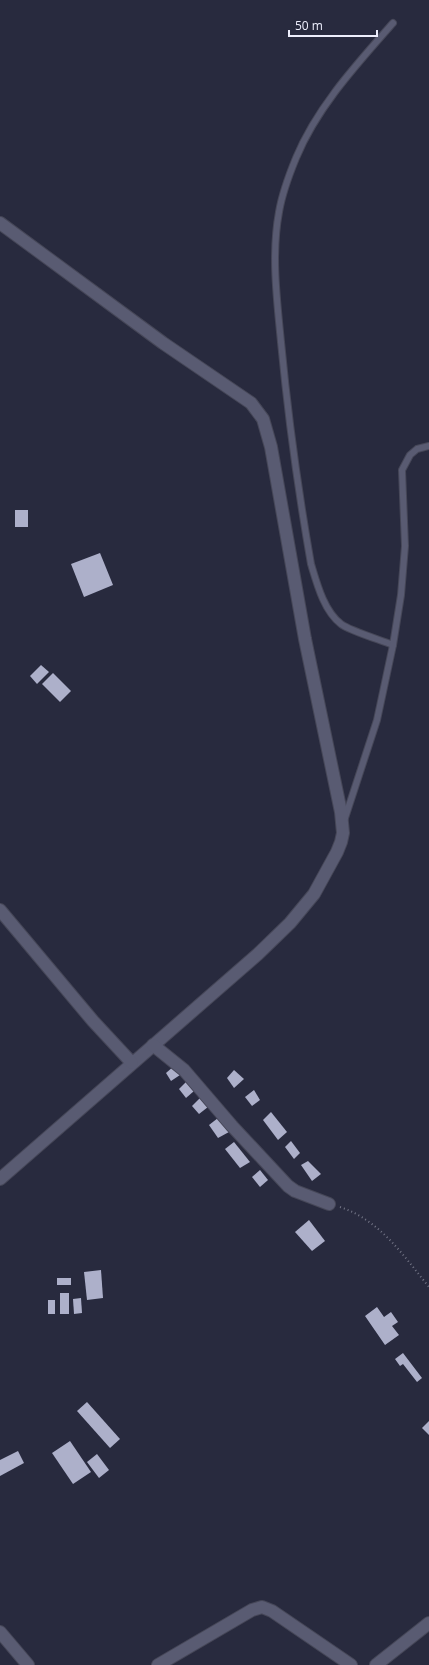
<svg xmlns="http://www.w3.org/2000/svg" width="429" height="1665" font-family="'Open Sans',sans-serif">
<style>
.building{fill:#adb0ca}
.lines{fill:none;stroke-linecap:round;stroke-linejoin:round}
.lane-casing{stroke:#464758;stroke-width:8}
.street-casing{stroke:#464758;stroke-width:14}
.secondary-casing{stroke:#464758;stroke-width:14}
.path{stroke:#747687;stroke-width:2;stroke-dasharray:1 3;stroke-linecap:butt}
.lane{stroke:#595b72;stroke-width:6}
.street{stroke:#595b72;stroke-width:12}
.secondary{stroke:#595b72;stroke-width:12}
</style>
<rect width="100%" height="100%" fill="#282a3e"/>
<!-- building -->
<g class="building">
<rect x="15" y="510" width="13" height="17"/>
<polygon points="100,553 113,585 84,597 71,564"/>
<polygon points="41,665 49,672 37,684 30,676"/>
<polygon points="53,673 71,691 60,702 42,684"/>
<polygon points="174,1066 180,1075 171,1081 166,1073"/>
<polygon points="234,1070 244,1079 234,1088 227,1078"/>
<polygon points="187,1081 194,1091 186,1098 179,1089"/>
<polygon points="254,1090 260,1100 252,1106 245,1097"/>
<polygon points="200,1098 208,1107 199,1114 192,1106"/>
<polygon points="271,1112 287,1132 278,1140 263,1120"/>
<polygon points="218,1118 229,1132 218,1138 209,1125"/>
<polygon points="291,1141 300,1153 294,1159 285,1147"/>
<polygon points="234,1142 250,1162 240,1168 225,1149"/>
<polygon points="308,1161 321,1174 312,1181 301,1165"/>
<polygon points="260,1170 268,1180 260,1187 252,1177"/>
<polygon points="309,1220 325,1241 312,1251 295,1232"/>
<polygon points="101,1270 103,1298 87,1300 84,1272"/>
<rect x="57" y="1278" width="14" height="7"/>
<rect x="60" y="1293" width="9" height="21"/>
<polygon points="81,1298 82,1313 74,1314 73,1299"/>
<rect x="48" y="1300" width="7" height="14"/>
<polygon points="377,1307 384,1317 391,1312 398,1322 392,1326 399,1335 385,1345 365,1316"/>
<polygon points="403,1353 422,1378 417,1382 403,1364 400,1366 395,1359"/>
<polygon points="87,1402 120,1439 110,1448 77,1411"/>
<polygon points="429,1421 429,1435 422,1428"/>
<polygon points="70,1441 91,1472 73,1484 52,1453"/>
<polygon points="18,1451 24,1463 0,1476 0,1460"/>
<polygon points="97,1454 109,1470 99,1478 87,1462"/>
</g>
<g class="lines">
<defs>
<g id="lane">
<path d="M393,23C357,64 317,107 296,158C289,175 282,194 279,212C271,255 277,300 281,342C288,416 298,490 311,564C317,584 324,611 341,624C350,631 381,640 393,645"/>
<polyline points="345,818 377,720 393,645 401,595 405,546 402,470 410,455 417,449 429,446"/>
</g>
<g id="street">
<polyline points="0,223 163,343 251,403 263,419 271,447 305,639 341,812 343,833 341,842 337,852 314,894 290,923 258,954 0,1179"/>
<polyline points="0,910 93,1021 132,1063"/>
<polyline points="153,1045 184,1070 232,1126 288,1186 295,1191 329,1204"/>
<polyline points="158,1665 252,1610 262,1607 272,1611 351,1665"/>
<polyline points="376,1665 429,1623"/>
</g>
<polyline id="secondary" points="0,1632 28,1665"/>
</defs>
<!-- lane casing -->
<use href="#lane" class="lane-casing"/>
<!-- street casing -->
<use href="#street" class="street-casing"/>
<!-- secondary casing -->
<use href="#secondary" class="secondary-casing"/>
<!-- path -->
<path class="path" d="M340,1207C381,1221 402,1254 429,1287"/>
<!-- lane -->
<use href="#lane" class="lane"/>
<!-- street -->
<use href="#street" class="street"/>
<!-- secondary -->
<use href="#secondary" class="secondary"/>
</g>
<!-- scale -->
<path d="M289 30v6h88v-6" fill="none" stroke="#edeefc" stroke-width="2"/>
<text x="295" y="30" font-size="12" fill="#edeefc" stroke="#282a3e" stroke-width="3" paint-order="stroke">50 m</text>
</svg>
